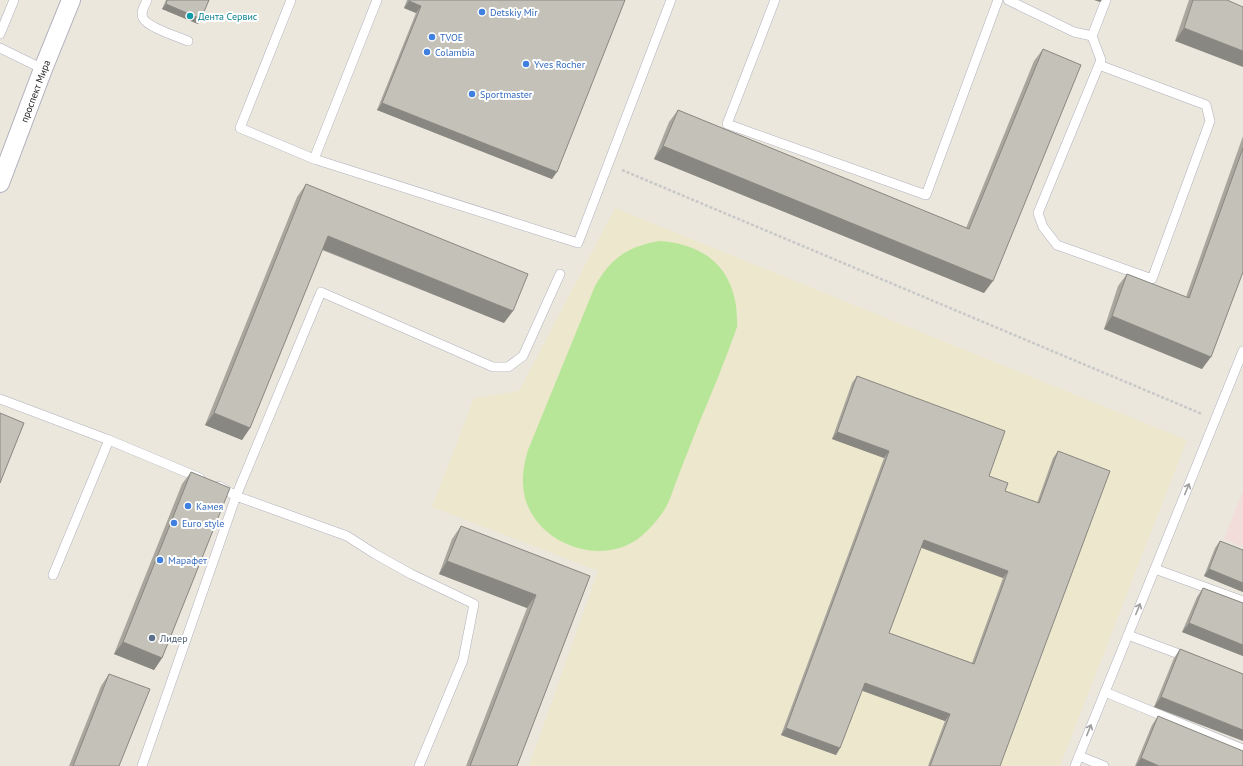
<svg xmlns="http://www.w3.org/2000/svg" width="1243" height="766" font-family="'PT Sans',sans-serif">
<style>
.education{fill:#ece7cd}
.medical{fill:#f2ddda}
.pitch{fill:#b8e698}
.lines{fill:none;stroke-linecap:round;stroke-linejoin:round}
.lane-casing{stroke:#b0b0bd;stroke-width:10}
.street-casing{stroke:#b0b0bd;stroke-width:20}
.path{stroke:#c8c8c8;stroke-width:2.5;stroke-dasharray:3 2;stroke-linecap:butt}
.lane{stroke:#fff;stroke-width:9}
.street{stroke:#fff;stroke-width:18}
.wall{fill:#a9a69e;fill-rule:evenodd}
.shaded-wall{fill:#898781}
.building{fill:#c4c1b8;stroke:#898781;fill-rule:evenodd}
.oneway{stroke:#9f9f9f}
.shop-dot{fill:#3f7fe0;stroke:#fff;stroke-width:1.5}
.culture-dot{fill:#0f9aa8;stroke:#fff;stroke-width:1.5}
.service-dot{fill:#5c6f8a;stroke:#fff;stroke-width:1.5}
.labels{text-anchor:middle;stroke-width:4;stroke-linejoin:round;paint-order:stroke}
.shop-label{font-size:10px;fill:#366cbe;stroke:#fff;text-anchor:start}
.culture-label{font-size:10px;fill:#0d838f;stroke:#fff;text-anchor:start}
.street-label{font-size:10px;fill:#2a2a2a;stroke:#fff}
.service-label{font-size:10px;fill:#4e5e75;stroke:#fff;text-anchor:start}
</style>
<rect width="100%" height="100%" fill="#ebe7dd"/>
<!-- education -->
<polygon class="education" points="615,208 1187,440 1060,766 529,766 598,571 432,507 474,398 519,391"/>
<!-- medical -->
<polygon class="medical" points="1243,491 1243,547 1224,539"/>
<!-- pitch -->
<path class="pitch" d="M659,241C711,244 739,275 737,327C725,361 711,395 697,428C690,446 683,464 676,482C673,490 670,500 666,507C661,516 654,524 647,531C610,570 539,548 525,498C521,481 523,466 528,450L595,286C611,258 627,247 659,241Z"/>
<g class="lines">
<defs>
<g id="lane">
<path d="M147,0C145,5 140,12 143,18C147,27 178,37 188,41"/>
<polyline points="291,0 240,128 314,159"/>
<polyline points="377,0 314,159 578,243 671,0"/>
<polyline points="775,0 727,124 926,195 998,0"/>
<polyline points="1008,0 1074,32 1092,36 1106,0"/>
<polyline points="0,34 14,0"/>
<polyline points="1092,36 1101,60 1038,213 1043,227 1057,245 1152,279 1210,121 1206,105 1099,65"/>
<polyline points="0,48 43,69"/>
<polyline points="0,399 109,440 200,478"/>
<polyline points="219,486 236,496 321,292 493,367 508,367 523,356 560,274"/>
<polyline points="1155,569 1243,601"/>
<polyline points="53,575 109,440"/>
<polyline points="1128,635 1187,657"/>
<polyline points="1105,692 1243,749"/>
<polyline points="1079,756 1104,766"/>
<polyline points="142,766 236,496 347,536 375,554 411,574 474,604 463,660 419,766"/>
<polyline points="1075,766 1243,351"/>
</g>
<polyline id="street" points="0,183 43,69 71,0"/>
</defs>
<!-- lane casing -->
<use href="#lane" class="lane-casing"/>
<!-- street casing -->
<use href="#street" class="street-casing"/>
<!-- path -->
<polyline class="path" points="622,170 1202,414"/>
<!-- lane -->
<use href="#lane" class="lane"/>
<!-- street -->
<use href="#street" class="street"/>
</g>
<!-- wall -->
<g class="wall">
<polygon points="166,0 209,0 198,24 162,9"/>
<polygon points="407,0 625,0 552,179 377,110 416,13 404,8"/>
<polygon points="1189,0 1227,0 1175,41"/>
<polygon points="1043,49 984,293 654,159 669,122 678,110 966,228 1034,61"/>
<polygon points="1243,136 1243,272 1202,369 1104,329 1118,286 1127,274 1186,297"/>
<polygon points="306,184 504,323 322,250 250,428 242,440 205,425 297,197"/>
<path d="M857,376L989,476L1005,491L1037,503L1053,458L1058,451L1000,766H928L945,721L862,690L840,748L836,755L781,735L884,458L832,439L852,383ZM921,547L1003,578L972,663L889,633Z"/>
<polygon points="191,472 162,658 154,670 114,654 182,484"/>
<polygon points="461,526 590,576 517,766 466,766 527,608 439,574 452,539"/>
<polygon points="1220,541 1243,550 1243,592 1204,576 1215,548"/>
<polygon points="1203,588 1243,603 1243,656 1182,632 1197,597"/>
<polygon points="1180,649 1243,674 1154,707 1174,658"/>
<polygon points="109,674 119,766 69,766 101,686"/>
<polygon points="1158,716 1243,766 1135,766 1152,725"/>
</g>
<!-- shaded-wall -->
<g class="shaded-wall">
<polygon points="1094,0 1102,0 1100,2"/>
<polygon points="409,1 421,6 416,13 404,8"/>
<polygon points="166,4 201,19 198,24 162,9"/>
<polygon points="1184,28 1243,51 1243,67 1175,41"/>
<polygon points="382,103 557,172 552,179 377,110"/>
<polygon points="663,146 993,281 984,293 654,159"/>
<polygon points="328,236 513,311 504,323 319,248"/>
<polygon points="1112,316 1211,357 1202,369 1104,329"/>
<polygon points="214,413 250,428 242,440 205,425"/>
<polygon points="837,432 889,451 884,458 832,439"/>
<polygon points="924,540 1008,571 1003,578 919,547"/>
<polygon points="447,561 536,595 527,608 439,574"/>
<polygon points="1209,569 1243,583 1243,592 1204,576"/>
<polygon points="1189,623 1243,645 1243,656 1182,632"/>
<polygon points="123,642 162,658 154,670 114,654"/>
<polygon points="865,683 950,714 945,721 860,690"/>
<polygon points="1161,697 1243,730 1243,741 1154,707"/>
<polygon points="786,728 840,748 836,755 781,735"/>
<polygon points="1141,758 1159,766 1136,766"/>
</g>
<!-- building -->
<g class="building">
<polygon points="167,0 209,0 201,19 166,4"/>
<polygon points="409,0 625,0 557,172 382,103 421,6 409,1"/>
<polygon points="1193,0 1227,0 1243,7 1243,51 1184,28"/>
<polygon points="1043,49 1081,65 993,281 663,146 678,110 969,229"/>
<polygon points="1243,148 1243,272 1211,357 1112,316 1127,274 1189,298"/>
<polygon points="306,184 528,274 513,311 328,236 250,428 214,413"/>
<path d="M857,376L1005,431L989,476L1008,483L1005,491L1039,503L1058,451L1110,471L1000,766H930L950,714L865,683L840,748L786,728L889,451L837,432ZM924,540L1008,571L974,664L889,633Z"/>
<polygon points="0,413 24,423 0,483"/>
<polygon points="191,472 230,488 162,658 123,642"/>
<polygon points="461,526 590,576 517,766 470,766 536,595 447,561"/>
<polygon points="1220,541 1243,550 1243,583 1209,569"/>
<polygon points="1203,588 1243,603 1243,645 1189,623"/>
<polygon points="1180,649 1243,674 1243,730 1161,697"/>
<polygon points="109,674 150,689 119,766 73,766"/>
<polygon points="1158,716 1243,751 1243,766 1159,766 1141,758"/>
</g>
<!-- one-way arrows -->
<defs><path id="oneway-shaft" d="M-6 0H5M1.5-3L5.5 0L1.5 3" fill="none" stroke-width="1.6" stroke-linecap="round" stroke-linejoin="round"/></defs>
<g class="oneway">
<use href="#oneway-shaft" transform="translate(1187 489) rotate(-68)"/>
<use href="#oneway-shaft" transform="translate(1138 609) rotate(-68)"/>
<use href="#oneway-shaft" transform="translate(1089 730) rotate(-68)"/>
</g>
<!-- markers -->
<g class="shop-dot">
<circle cx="482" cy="12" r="4"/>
<circle cx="432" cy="37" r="4"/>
<circle cx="427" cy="52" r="4"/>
<circle cx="526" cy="64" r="4"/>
<circle cx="472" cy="94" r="4"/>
<circle cx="188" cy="506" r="4"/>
<circle cx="174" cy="523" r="4"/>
<circle cx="160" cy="560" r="4"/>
</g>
<circle class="culture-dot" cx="190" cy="16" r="4"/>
<circle class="service-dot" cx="152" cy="638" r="4"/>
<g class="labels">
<!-- shop labels -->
<g class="shop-label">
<text x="490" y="16">Detskiy Mir</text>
<text x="440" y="41">TVOE</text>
<text x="435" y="56">Colambia</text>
<text x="534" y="68">Yves Rocher</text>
<text x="480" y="98">Sportmaster</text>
<text x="196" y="510">Камея</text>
<text x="182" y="527">Euro style</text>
<text x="168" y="564">Марафет</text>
</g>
<!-- culture labels -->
<g class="culture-label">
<text x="198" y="20">Дента Сервис</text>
</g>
<!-- street labels -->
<g class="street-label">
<text transform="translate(35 91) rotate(-69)" y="4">проспект Мира</text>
</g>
<!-- service labels -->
<g class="service-label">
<text x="160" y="642">Лидер</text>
</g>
</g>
</svg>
